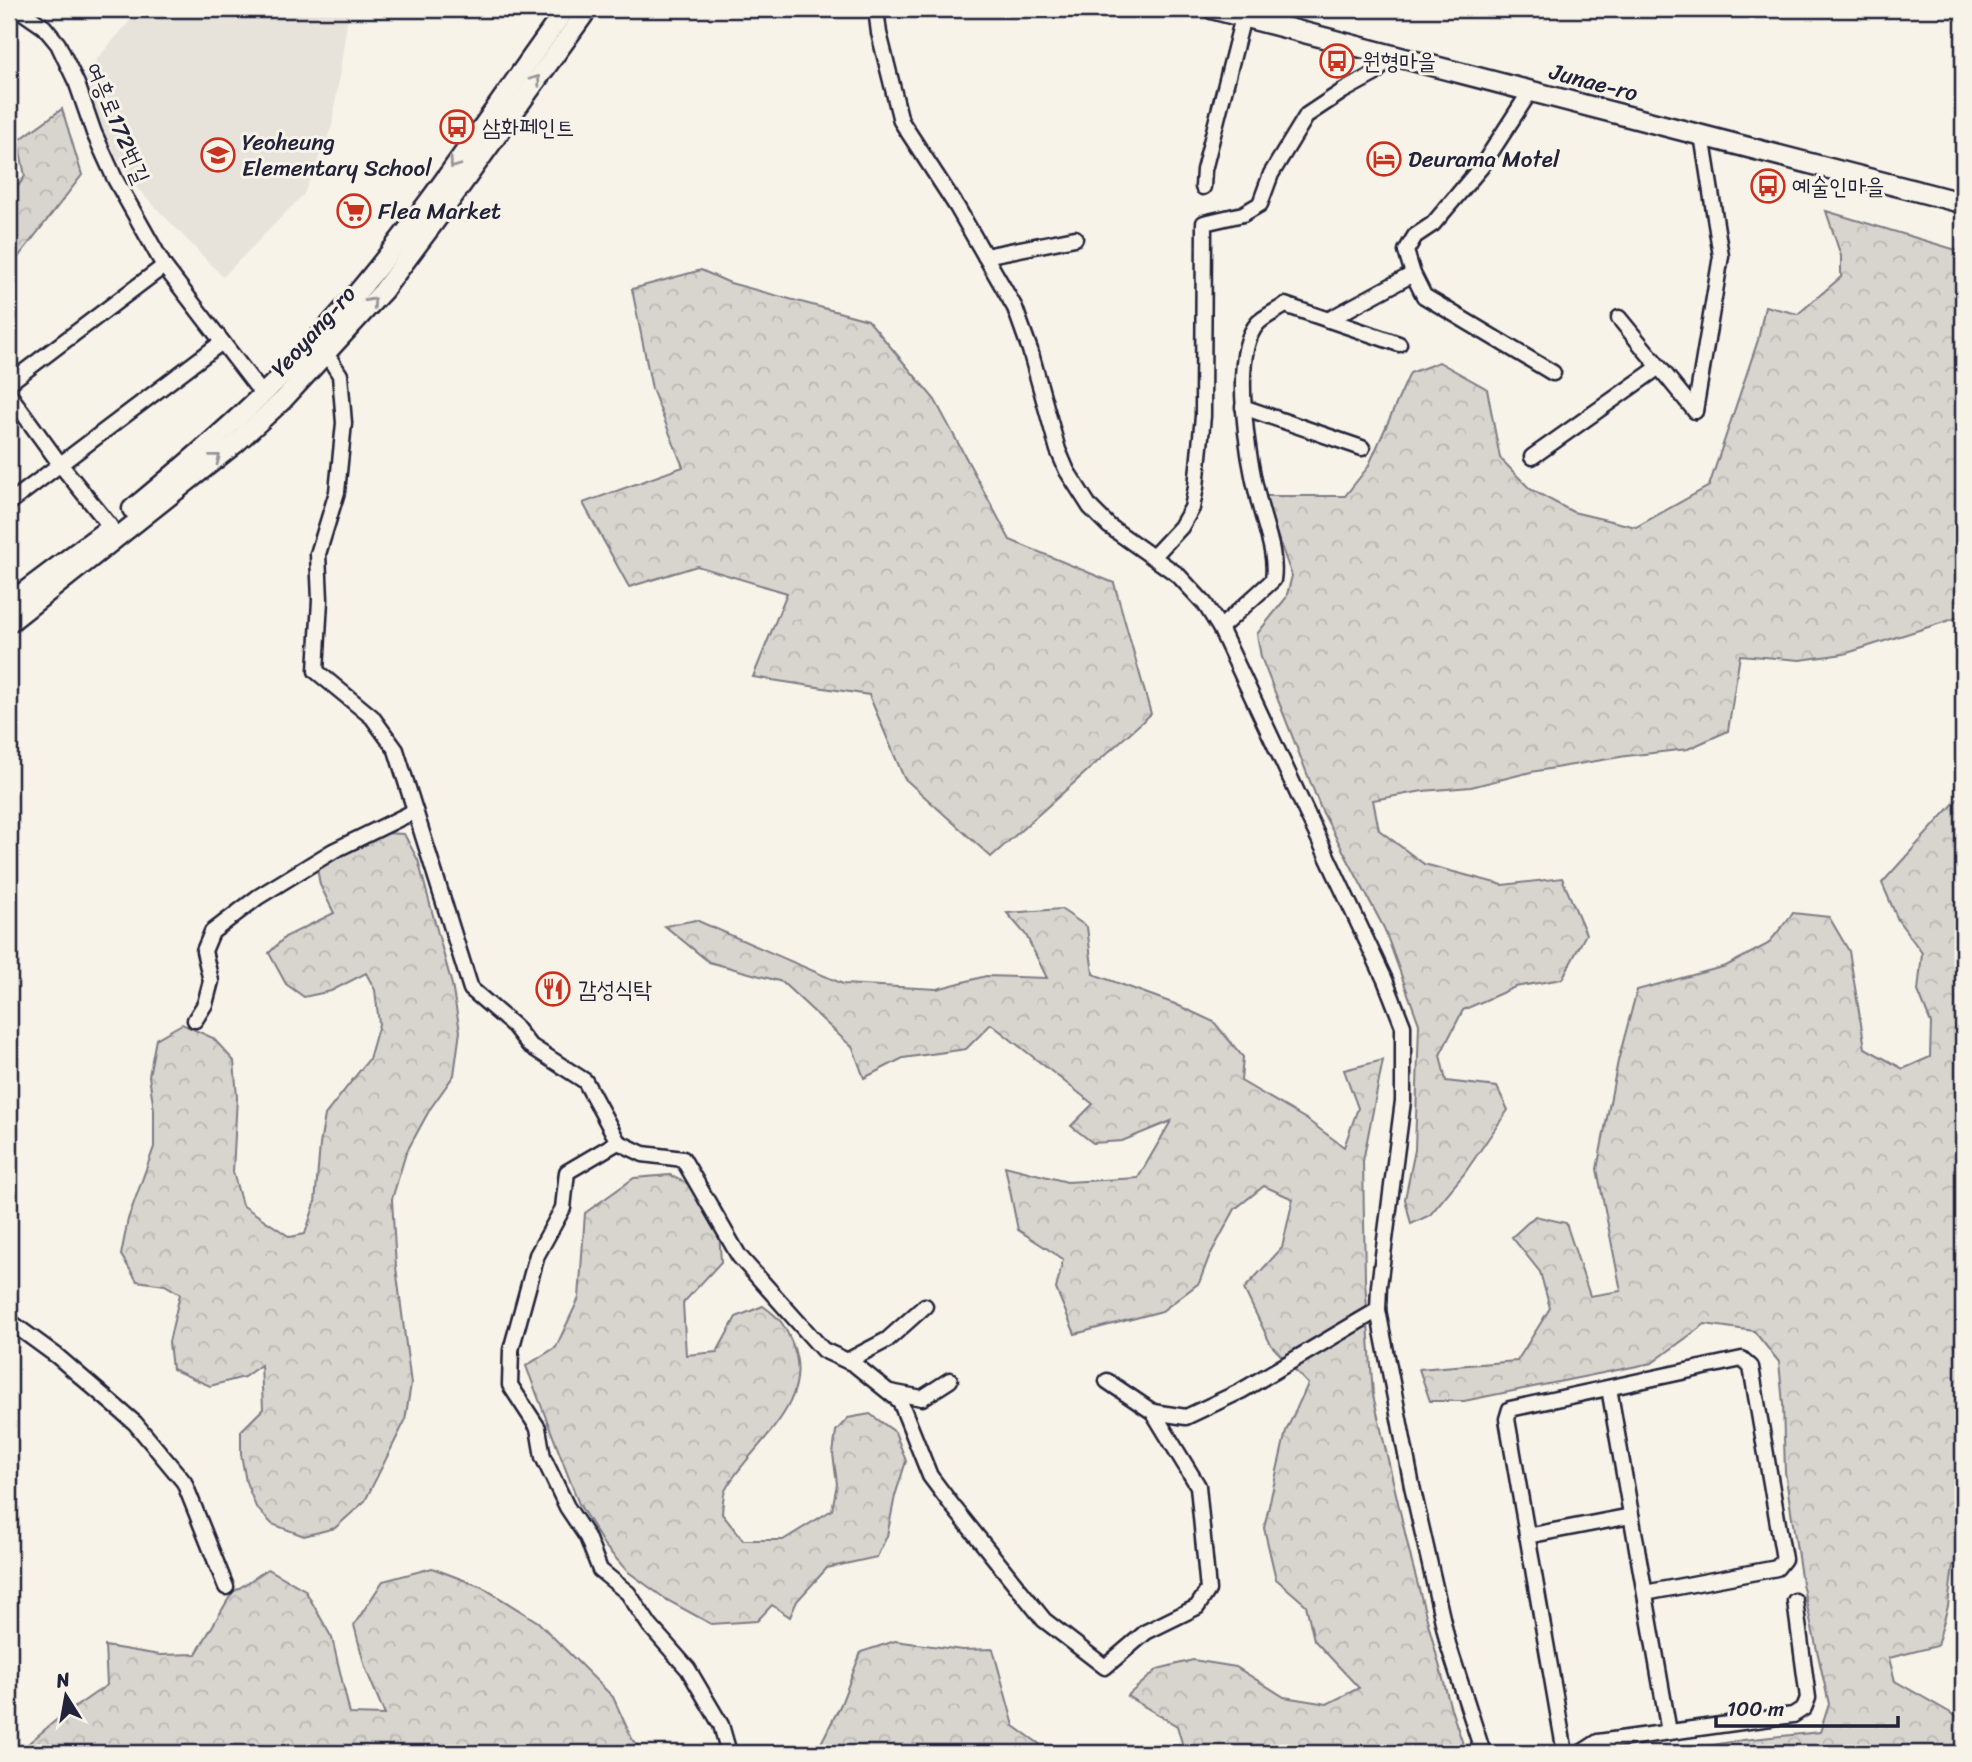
<svg xmlns="http://www.w3.org/2000/svg" width="1972" height="1762" font-family="Sriracha,'Poor Story',sans-serif">
<style>
.built{fill:#e7e3db}
.forest{fill:url(#forest-crowns);stroke:#7d7c85;stroke-width:2}
.lines{fill:none;stroke-linecap:round;stroke-linejoin:round}
.minor-casing{stroke:#22223b;stroke-width:19}
.tertiary-casing{stroke:#22223b;stroke-width:23}
.secondary-casing{stroke:#22223b;stroke-width:24}
.minor{stroke:#f7f3e8;stroke-width:14}
.tertiary{stroke:#f7f3e8;stroke-width:18}
.secondary{stroke:#f7f3e8;stroke-width:19}
.oneway{stroke:#97959a}
.labels{text-anchor:middle;stroke-width:6;stroke-linejoin:round;paint-order:stroke}
.poi-label{font-size:23px;fill:#22223b;stroke:#f7f3e8;text-anchor:start}
.street-label{font-size:23px;fill:#22223b;stroke:#f7f3e8}
</style>
<defs>
<pattern id="forest-crowns" width="20" height="18" patternUnits="userSpaceOnUse" patternTransform="scale(1.75)"><rect width="20" height="18" fill="#d8d5cf"/><path d="M2 6a3 3 0 1 1 6 0M12 15a3 3 0 1 1 6 0" fill="none" stroke="#b9b7b3"/></pattern>
</defs>
<rect width="100%" height="100%" fill="#f7f3e8"/>
<filter id="ink" filterUnits="userSpaceOnUse"><feTurbulence type="fractalNoise" baseFrequency=".0143" numOctaves="2"/><feDisplacementMap in="SourceGraphic" scale="14" xChannelSelector="R" yChannelSelector="G"/><feConvolveMatrix kernelMatrix="1 2 1 2 8 2 1 2 1" color-interpolation-filters="sRGB"/></filter>
<g filter="url(#ink)">
<!-- built -->
<polygon class="built" points="140,9 349,9 332,126 304,194 223,277 134,185 98,124 91,105 86,72"/>
<!-- forest -->
<g class="forest">
<polygon points="62,109 82,175 9,269 9,199 25,176 18,141"/>
<polygon points="1826,211 1963,252 1963,616 1844,654 1800,660 1740,655 1728,731 1688,749 1626,756 1531,772 1471,787 1423,791 1373,800 1379,830 1424,864 1503,885 1562,878 1586,934 1562,979 1515,987 1463,1010 1440,1055 1446,1081 1497,1087 1508,1110 1464,1174 1430,1215 1411,1224 1405,1199 1415,1150 1419,1024 1384,928 1321,809 1261,657 1257,634 1286,598 1292,576 1263,496 1345,496 1368,467 1410,373 1439,362 1487,389 1500,458 1530,489 1573,512 1636,527 1709,486 1758,340 1765,306 1798,314 1841,277 1841,256"/>
<polygon points="701,270 730,283 868,320 935,400 1010,540 1114,583 1151,714 991,857 904,778 869,695 753,677 787,593 697,566 629,587 583,503 683,467 652,389 632,289"/>
<polygon points="1963,793 1963,1561 1953,1565 1948,1606 1937,1646 1889,1658 1895,1681 1963,1720 1963,1753 1666,1753 1743,1740 1820,1732 1829,1704 1802,1583 1785,1472 1783,1404 1779,1362 1754,1331 1705,1324 1652,1363 1464,1401 1430,1401 1419,1369 1517,1361 1550,1308 1540,1272 1512,1237 1535,1216 1566,1223 1590,1296 1621,1291 1597,1169 1618,1061 1637,990 1726,966 1768,944 1793,913 1829,917 1849,951 1865,1048 1903,1069 1930,1057 1931,1023 1918,991 1922,953 1898,920 1882,883"/>
<polygon points="384,833 404,834 418,860 452,985 460,1031 454,1075 430,1109 406,1153 392,1199 396,1267 411,1384 405,1421 365,1501 335,1528 304,1536 272,1524 256,1507 246,1482 241,1454 241,1431 263,1409 261,1365 244,1377 210,1386 172,1369 169,1342 180,1294 165,1285 137,1281 121,1255 128,1219 154,1147 154,1110 149,1076 156,1039 182,1024 213,1038 234,1061 237,1097 233,1172 242,1205 290,1237 305,1234 315,1203 320,1145 325,1115 369,1059 379,1024 375,990 366,973 331,991 304,997 286,984 269,953 285,937 334,913 320,885 317,868 347,847"/>
<polygon points="1061,909 1087,927 1093,974 1175,1004 1214,1022 1243,1057 1241,1081 1306,1119 1344,1147 1358,1108 1344,1070 1383,1060 1363,1161 1365,1280 1373,1395 1412,1563 1451,1709 1466,1753 1179,1753 1184,1750 1177,1726 1127,1696 1158,1669 1193,1660 1236,1667 1284,1697 1327,1704 1359,1688 1314,1640 1306,1605 1276,1579 1264,1528 1286,1431 1308,1384 1271,1345 1244,1289 1282,1248 1293,1199 1264,1186 1235,1209 1209,1257 1199,1283 1162,1311 1075,1334 1056,1289 1063,1259 1018,1230 1005,1166 1067,1182 1138,1178 1171,1121 1122,1141 1093,1143 1071,1126 1093,1104 991,1024 966,1049 903,1058 864,1078 853,1048 782,982 709,962 665,926 696,920 843,984 937,989 986,976 1047,978 1026,935 1007,913"/>
<path d="M670,1175L693,1186L719,1231L721,1262L683,1303L686,1355L717,1352L736,1317L763,1306C781,1319 784,1324 792,1343C817,1403 753,1443 727,1487C722,1494 723,1506 722,1514L743,1540H783L832,1510L837,1484L833,1454L836,1431L848,1418L870,1414L895,1432L906,1461L895,1496L887,1536L877,1557L827,1568L797,1601L790,1617L772,1605L757,1621L711,1624L667,1600L627,1571L604,1545L579,1504L526,1366L556,1347L579,1298L585,1213L634,1178Z"/>
<polygon points="432,1568 482,1587 538,1622 613,1697 632,1739 645,1753 17,1753 55,1721 107,1685 105,1646 160,1655 196,1654 232,1593 268,1569 305,1590 332,1638 350,1714 385,1715 365,1667 354,1625 383,1581"/>
<polygon points="895,1641 962,1650 993,1649 1014,1726 1041,1745 1110,1753 816,1753 841,1704 861,1652"/>
</g>
<g class="lines">
<defs>
<g id="minor">
<polyline points="18,9 44,27 58,44 77,84 94,133 115,179 164,266 263,395"/>
<polyline points="876,9 879,33 901,121 957,207 1015,308 1030,350 1058,450 1067,471 1090,507 1109,526 1178,575 1205,604 1220,628 1385,980 1403,1026 1403,1101 1379,1286 1378,1310 1412,1486 1448,1644 1483,1753"/>
<polyline points="1531,90 1482,166 1433,224 1415,236 1406,251 1413,274 1424,296 1553,373"/>
<polyline points="1203,187 1204,170 1243,17"/>
<polyline points="985,256 1075,238"/>
<polyline points="1619,318 1695,411"/>
<polyline points="1328,320 1413,274"/>
<polyline points="326,353 340,375 344,423 337,492 318,554 320,600 316,671 372,717 396,750 471,989 514,1026 529,1045 585,1081 618,1142 643,1154 683,1159 739,1256 823,1350 854,1364 900,1401 930,1476 951,1504 1044,1620 1105,1667 1146,1632 1197,1607 1208,1590 1198,1486 1153,1412 1107,1381"/>
<polyline points="9,383 164,266"/>
<polyline points="9,394 60,464 110,526"/>
<polyline points="1243,407 1362,448"/>
<polyline points="1695,411 1721,256 1702,135"/>
<polyline points="1532,457 1659,367"/>
<polyline points="9,503 222,342"/>
<polyline points="1153,557 1181,527 1192,508 1196,487 1203,416 1204,223 1243,214 1260,204 1271,174 1307,115 1343,91 1374,74 1394,54"/>
<path d="M1220,628L1273,580C1277,554 1265,527 1259,502C1249,463 1229,354 1258,323C1265,316 1277,311 1285,305L1399,344"/>
<polyline points="195,1020 205,1004 211,981 204,951 212,932 258,897 333,851 415,811"/>
<polyline points="618,1142 567,1172 563,1208 537,1255 511,1350 510,1385 538,1428 543,1457 567,1507 587,1537 600,1570 628,1593 650,1626 688,1669 721,1725 729,1753"/>
<polyline points="9,1321 57,1356 135,1423 184,1482 226,1587"/>
<polyline points="847,1361 887,1340 925,1306"/>
<polyline points="1609,1388 1669,1732"/>
<polyline points="890,1392 922,1398 950,1380"/>
<polyline points="1153,1412 1186,1417 1241,1391 1378,1310"/>
<polyline points="1527,1536 1631,1516"/>
<polyline points="1565,1753 1507,1419 1510,1409 1742,1359 1751,1367 1784,1559 1777,1568 1645,1593"/>
<polyline points="1581,1753 1598,1742 1793,1715 1804,1708 1808,1698 1795,1601"/>
</g>
<g id="tertiary">
<path d="M132,509C206,448 278,385 341,312C423,217 492,111 566,9"/>
<polyline points="9,603 105,531"/>
<polyline points="9,623 235,444 283,400 383,291 442,212 588,9"/>
</g>
<polyline id="secondary" points="1213,9 1963,203"/>
</defs>
<!-- minor casing -->
<use href="#minor" class="minor-casing"/>
<!-- tertiary casing -->
<use href="#tertiary" class="tertiary-casing"/>
<!-- secondary casing -->
<use href="#secondary" class="secondary-casing"/>
<!-- minor -->
<use href="#minor" class="minor"/>
<!-- tertiary -->
<use href="#tertiary" class="tertiary"/>
<!-- secondary -->
<use href="#secondary" class="secondary"/>
</g>
<!-- one-way arrows -->
<defs><path id="oneway-chevron" d="M-2-3.5L2.5 0L-2 3.5" fill="none" stroke-width="1.6" stroke-linecap="round" stroke-linejoin="round" transform="scale(1.75)"/></defs>
<g class="oneway">
<use href="#oneway-chevron" transform="translate(536 80) rotate(-54)"/>
<use href="#oneway-chevron" transform="translate(454 164) rotate(126)"/>
<use href="#oneway-chevron" transform="translate(372 302) rotate(-48)"/>
<use href="#oneway-chevron" transform="translate(216 458) rotate(-38)"/>
</g>
</g>
<!-- icons -->
<defs>
<symbol id="bus-ring" viewBox="-11 -11 22 22"><circle r="9.5" fill="#f7f3e8" stroke="#c8321e" stroke-width="1.5"/><path d="M-5-6H5V4H4V6H2V4H-2V6H-4V4H-5ZM-3.5-4V0h7V-4ZM-3.5 1.2v1.5H-2V1.2ZM2 1.2v1.5H3.5V1.2Z" fill="#c8321e"/></symbol>
<symbol id="school-ring" viewBox="-11 -11 22 22"><circle r="9.5" fill="#f7f3e8" stroke="#c8321e" stroke-width="1.5"/><path d="M0-5L7-2L0 1L-7-2ZM-4 1L0 2.5L4 1V4Q0 6-4 4Z" fill="#c8321e"/></symbol>
<symbol id="hotel-ring" viewBox="-11 -11 22 22"><circle r="9.5" fill="#f7f3e8" stroke="#c8321e" stroke-width="1.5"/><path d="M-6-4.5h1.5V1H6V5H4.5V3h-9V5H-6ZM-4 0a1.8 1.8 0 1 1 3.6 0ZM.5 0V-2.5h3Q6-2.5 6 0Z" fill="#c8321e"/></symbol>
<symbol id="supermarket-ring" viewBox="-11 -11 22 22"><circle r="9.5" fill="#f7f3e8" stroke="#c8321e" stroke-width="1.5"/><path d="M-6-5.5h2.5l.6 2H6L4.5 2H-2.5L-4.4-4H-6ZM-1.5 3.2a1.3 1.3 0 1 0 .1 0ZM3 3.2a1.3 1.3 0 1 0 .1 0Z" fill="#c8321e"/></symbol>
<symbol id="restaurant-ring" viewBox="-11 -11 22 22"><circle r="9.5" fill="#f7f3e8" stroke="#c8321e" stroke-width="1.5"/><path d="M-5-6h1v4h1v-4h1v4h1v-4h1v5L-1.5 .5V6h-2V.5L-5-1ZM5-6V6H3V1.5H1.5Q1.5-4 5-6Z" fill="#c8321e"/></symbol>
</defs>
<g fill-rule="evenodd">
<use href="#bus-ring" x="1318" y="42" width="38" height="38"/>
<use href="#bus-ring" x="438" y="108" width="38" height="38"/>
<use href="#school-ring" x="199" y="136" width="38" height="38"/>
<use href="#hotel-ring" x="1365" y="140" width="38" height="38"/>
<use href="#bus-ring" x="1749" y="167" width="38" height="38"/>
<use href="#supermarket-ring" x="335" y="192" width="38" height="38"/>
<use href="#restaurant-ring" x="534" y="970" width="38" height="38"/>
</g>
<g class="labels">
<!-- poi labels -->
<g class="poi-label">
<text x="1362" y="69">원형마을</text>
<text x="482" y="135">삼화페인트</text>
<text x="242" y="150">Yeoheung<tspan x="242" dy="26">Elementary School</tspan></text>
<text x="1408" y="167">Deurama Motel</text>
<text x="1792" y="194">예술인마을</text>
<text x="378" y="219">Flea Market</text>
<text x="578" y="997">감성식탁</text>
</g>
<!-- street labels -->
<g class="street-label">
<text transform="translate(1594 82) rotate(15)" y="8">Junae-ro</text>
<text transform="translate(118 123) rotate(67)" y="8">여흥로172번길</text>
<text transform="translate(313 331) rotate(-48)" y="8">Yeoyang-ro</text>
</g>
</g>
<!-- margin -->
<rect width="1972" height="1762" fill="none" stroke="#f7f3e8" stroke-width="35"/>
<rect x="18" y="18" width="1937" height="1727" fill="none" stroke="#22223b" stroke-width="2.5" filter="url(#ink)"/>
<!-- north arrow -->
<g transform="translate(66 1696) rotate(349)" stroke="#f7f3e8" stroke-width="5" paint-order="stroke">
<path d="M0-5L12 26L0 18L-12 26Z" fill="#22223b"/>
<text y="-10" font-size="19" font-weight="bold" text-anchor="middle" fill="#22223b">N</text>
</g>
<!-- scale -->
<path d="M1716 1716v10h182v-10" fill="none" stroke="#22223b" stroke-width="3.5"/>
<text x="1727" y="1716" font-size="21" fill="#22223b" stroke="#f7f3e8" stroke-width="5" paint-order="stroke">100 m</text>
</svg>
